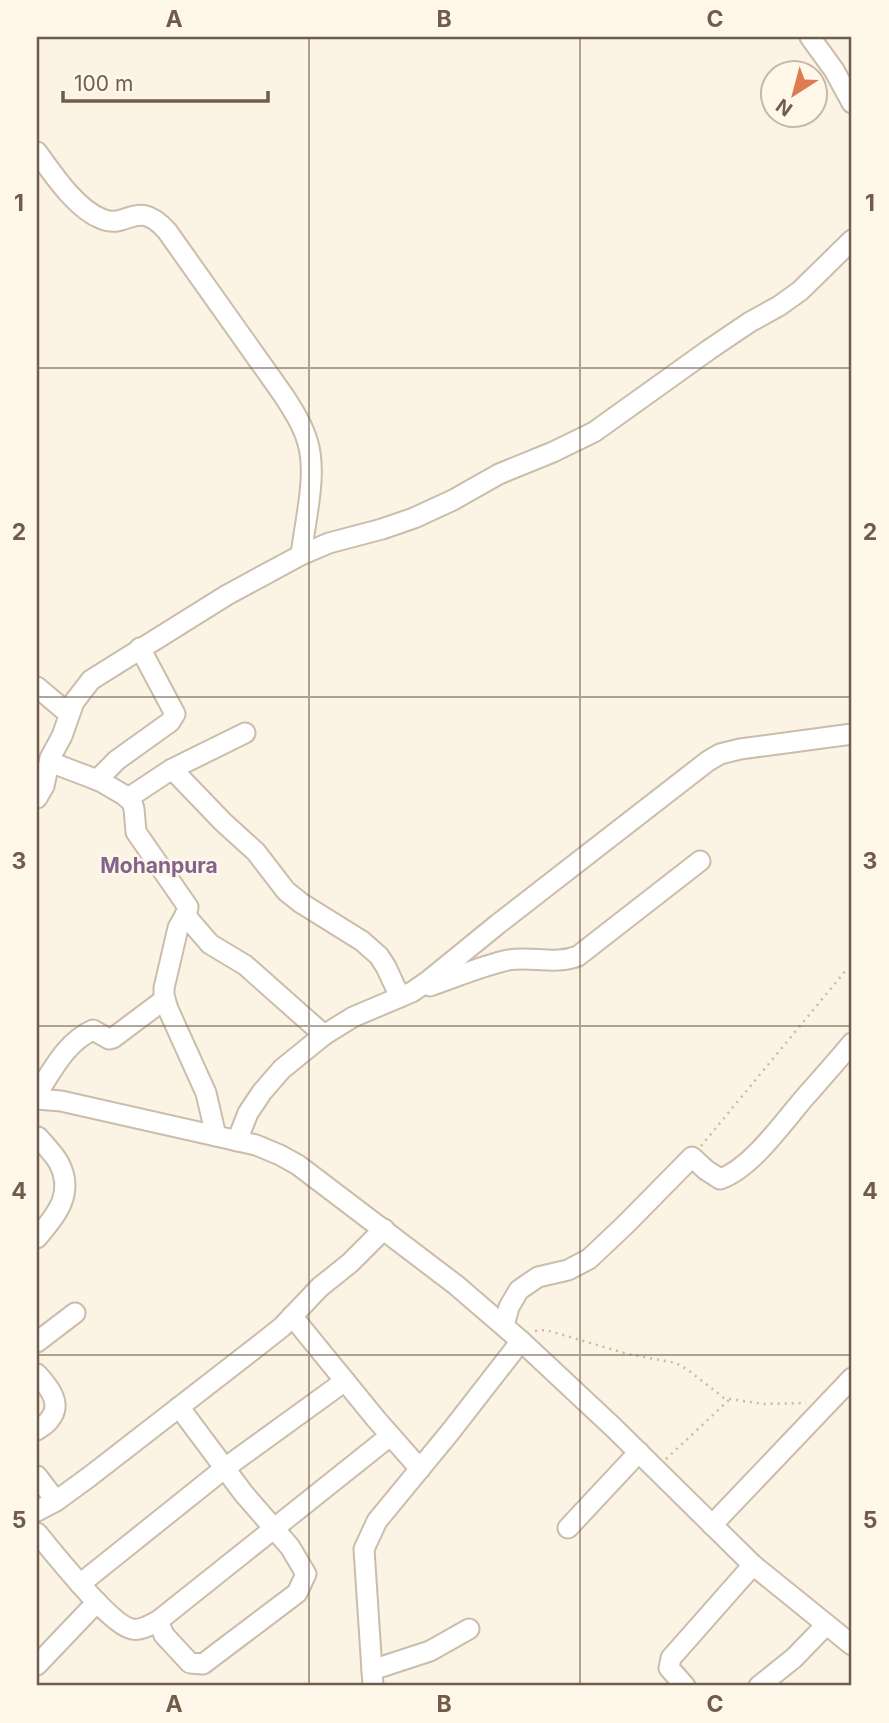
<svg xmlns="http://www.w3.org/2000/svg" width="889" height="1723" font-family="Inter,sans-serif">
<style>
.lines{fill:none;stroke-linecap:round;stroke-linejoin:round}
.minor-casing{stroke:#cbbcab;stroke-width:23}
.path{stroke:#d3b8a1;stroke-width:2.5;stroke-dasharray:2 5;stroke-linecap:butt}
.minor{stroke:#fff;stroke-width:19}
.grid{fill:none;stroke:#715c4b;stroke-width:2;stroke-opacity:0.55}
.labels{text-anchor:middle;stroke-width:5;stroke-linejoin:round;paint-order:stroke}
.quarter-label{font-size:21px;font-weight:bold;fill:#82638d;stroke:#fef7ea}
.neatline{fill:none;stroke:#715c4b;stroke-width:2.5}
.grid-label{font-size:23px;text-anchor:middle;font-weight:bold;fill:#715c4b}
</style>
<rect width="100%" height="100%" fill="#fbf3e4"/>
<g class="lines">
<defs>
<g id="minor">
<polyline points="810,37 834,70 852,103"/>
<path d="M37,152C53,174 76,209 102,219C127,230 137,197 167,231L284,396C293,410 302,424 307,440C318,472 305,521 301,555"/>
<polyline points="37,687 69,714"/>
<polyline points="50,762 100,781 124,795 132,802 134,809 136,832 188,907 187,912 178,928 164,988 164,996 168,1009 206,1093 216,1136"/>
<polyline points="172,769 223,822 256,852 286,891 301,903 362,941 379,956 386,967 400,997"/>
<polyline points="97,780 117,760 170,722 175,714 140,648"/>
<polyline points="37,798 44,786 50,758 62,736 74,702 91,680 227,595 301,555 329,543 382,529 414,518 453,500 499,474 553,452 594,432 710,349 750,322 779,306 800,291 852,240"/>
<polyline points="128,798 172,769 245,733"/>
<polyline points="185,915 210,944 245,965 324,1035"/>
<path d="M430,986C456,977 482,966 508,960C532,956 556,965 578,956L700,861"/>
<path d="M37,1094C52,1071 66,1042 93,1030L109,1039L113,1038L165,999"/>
<polyline points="37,1099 61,1101 256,1145 280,1155 298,1165 456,1285 521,1341 614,1428 753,1565 852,1645"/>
<polyline points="237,1141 248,1113 262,1092 282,1069 324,1035 353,1017 412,992 428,981 498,924 708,761 720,754 740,749 852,734"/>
<path d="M37,1238C56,1215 75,1194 59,1163C54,1154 45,1145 38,1137"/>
<polyline points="292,1316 376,1419 420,1469"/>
<path d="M504,1326L509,1307L519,1290L538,1277L568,1270L589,1259L625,1225L692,1157L706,1170L720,1179C752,1168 783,1122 806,1096C821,1079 837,1061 852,1043"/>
<polyline points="37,1342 75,1313"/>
<path d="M37,1374C48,1386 63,1403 50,1419C47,1424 41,1427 37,1430"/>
<polyline points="37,1476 56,1501"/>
<polyline points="37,1511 56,1501 89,1477 263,1342 282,1327 320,1287 350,1263 384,1229"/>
<polyline points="712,1525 852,1378"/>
<polyline points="568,1528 639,1452"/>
<path d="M37,1533C54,1553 110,1625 132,1629C141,1631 149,1625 158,1621L390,1436"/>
<polyline points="80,1584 225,1468 345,1381"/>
<polyline points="158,1621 164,1635 190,1663 203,1664 297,1593 306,1574 290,1547 244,1494 179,1407"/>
<polyline points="37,1665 97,1602"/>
<polyline points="372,1670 430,1651 469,1629"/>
<polyline points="373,1686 364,1549 377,1521 451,1431 521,1341"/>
<polyline points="685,1686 669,1668 671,1658 753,1565"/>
<polyline points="759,1686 794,1658 826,1625"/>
</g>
</defs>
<!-- minor casing -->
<use href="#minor" class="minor-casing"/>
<!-- path -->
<g class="path">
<polyline points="701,1146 847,969"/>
<polyline points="535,1331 546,1330 628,1354 676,1363 688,1370 724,1398 763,1404 806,1403"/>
<polyline points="666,1459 730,1399"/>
</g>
<!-- minor -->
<use href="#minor" class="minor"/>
</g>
<!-- grid -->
<path class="grid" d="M309,37V1686M580,37V1686M37,368H852M37,697H852M37,1026H852M37,1355H852"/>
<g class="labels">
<!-- quarter labels -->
<g class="quarter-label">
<text x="159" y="873">Mohanpura</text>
</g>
</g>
<!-- border -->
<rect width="889" height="1723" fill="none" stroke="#fef7ea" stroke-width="77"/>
<!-- north arrow -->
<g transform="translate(794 94) rotate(216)"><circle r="33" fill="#fef7ea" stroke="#c6b9aa" stroke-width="2"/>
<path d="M0-5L12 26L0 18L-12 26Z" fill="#dd7b51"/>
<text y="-10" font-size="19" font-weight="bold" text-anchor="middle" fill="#715c4b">N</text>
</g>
<!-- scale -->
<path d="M63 91v10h205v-10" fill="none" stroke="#715c4b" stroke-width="3.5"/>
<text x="74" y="91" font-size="21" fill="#715c4b" stroke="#fef7ea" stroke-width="5" paint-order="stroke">100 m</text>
<rect x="38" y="38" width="812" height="1646" class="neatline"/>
<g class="grid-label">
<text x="174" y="27">A</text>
<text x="444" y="27">B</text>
<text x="715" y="27">C</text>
<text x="19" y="211">1</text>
<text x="870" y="211">1</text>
<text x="19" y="540">2</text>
<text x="870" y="540">2</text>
<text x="19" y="869">3</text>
<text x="870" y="869">3</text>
<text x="19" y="1199">4</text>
<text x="870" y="1199">4</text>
<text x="19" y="1528">5</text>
<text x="870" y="1528">5</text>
<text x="174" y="1712">A</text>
<text x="444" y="1712">B</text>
<text x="715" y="1712">C</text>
</g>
</svg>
